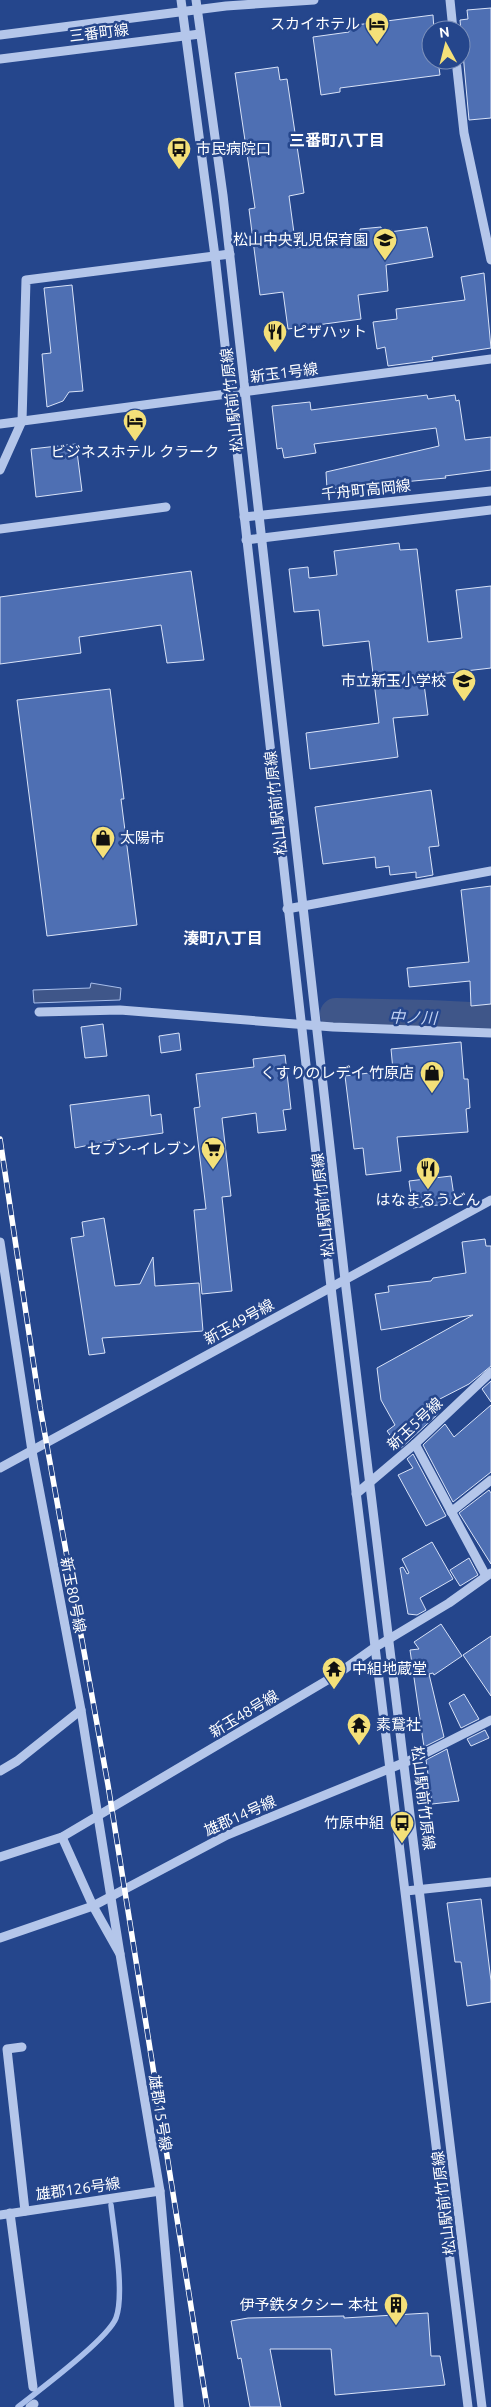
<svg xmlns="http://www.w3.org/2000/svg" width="491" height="2407" font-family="Ubuntu,'Noto Sans JP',sans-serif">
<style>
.water{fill:#3f5689;stroke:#a9bfeb}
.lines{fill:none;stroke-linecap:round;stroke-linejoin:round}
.stream{stroke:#a9bfeb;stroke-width:5.5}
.river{stroke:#3f5689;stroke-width:32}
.building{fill:#4e6fb3;stroke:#d9e3f8}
.minor{stroke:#b4c6ea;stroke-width:9}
.rail-casing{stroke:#fff;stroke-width:5.5}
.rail{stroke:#25468c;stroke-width:4;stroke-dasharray:11;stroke-linecap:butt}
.labels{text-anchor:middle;stroke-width:5;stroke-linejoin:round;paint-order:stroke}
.poi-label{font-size:15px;fill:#fff;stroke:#25468c;text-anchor:end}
.street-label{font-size:15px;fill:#fff;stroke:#25468c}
.neighbourhood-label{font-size:16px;font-weight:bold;fill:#fff;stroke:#25468c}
.water-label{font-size:16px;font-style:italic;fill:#c0d1f2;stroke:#25468c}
</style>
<rect width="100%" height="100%" fill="#25468c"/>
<!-- water -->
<g class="water">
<polygon points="91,983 121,988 120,1000 34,1003 33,990 90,988"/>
<polygon points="335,1009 432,1010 450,1012 450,1023 336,1020"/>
</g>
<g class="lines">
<!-- stream -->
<path class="stream" d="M18,2407C38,2391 108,2339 116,2318C125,2294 114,2232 111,2205"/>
<!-- river -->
<polyline class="river" points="336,1014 430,1016 491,1019"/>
</g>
<!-- building -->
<g class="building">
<polygon points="491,8 491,118 469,120 460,20 468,19 467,10"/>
<polygon points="433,15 434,30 431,30 431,60 438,60 440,75 340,88 340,92 321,95 313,37 349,32 348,26"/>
<polygon points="278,67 280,80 287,79 304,193 289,196 296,248 361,240 360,229 381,227 382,233 427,227 433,257 386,265 388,291 358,295 361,319 288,329 283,292 260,295 249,209 255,208 235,73"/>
<polygon points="484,273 491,348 432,357 433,360 388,366 385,347 377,349 373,322 397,319 396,309 465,300 461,277"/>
<polygon points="72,285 83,391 69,392 63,401 47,407 42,354 51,353 44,288"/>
<polygon points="427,395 428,399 455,395 456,401 459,400 465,440 491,437 491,470 445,476 446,478 327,489 326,472 439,446 436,428 314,444 316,453 284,458 282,448 277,449 272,406 310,402 311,410"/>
<polygon points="76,444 82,491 36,497 31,449"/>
<polygon points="399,543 400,550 417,549 428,642 462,638 456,590 491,586 491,668 423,676 428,715 393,718 398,757 310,769 306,733 379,723 369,641 323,646 319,610 294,612 289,569 308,567 309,578 337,575 334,551"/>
<polygon points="191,571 204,660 167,663 161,625 79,637 81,653 0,664 0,597"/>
<polygon points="110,689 124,799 121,799 137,925 47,936 17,700"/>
<polygon points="431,790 439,846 429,847 433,875 416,878 416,872 390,875 389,866 376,868 375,857 323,864 315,807"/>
<polygon points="491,886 491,1004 471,1006 470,981 409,987 407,968 469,962 461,890"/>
<polygon points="103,1024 107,1056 85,1058 81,1027"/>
<polygon points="179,1033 181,1050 161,1053 159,1036"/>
<polygon points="461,1042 464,1079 468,1079 470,1108 466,1109 468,1132 397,1137 401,1171 366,1175 363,1148 354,1149 345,1076 393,1070 391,1049"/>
<polygon points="285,1055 291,1109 283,1110 286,1130 258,1133 256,1113 222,1118 231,1196 222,1197 232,1291 202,1294 194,1210 206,1209 194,1108 200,1107 196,1074 254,1067 253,1059"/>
<polygon points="149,1095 151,1116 161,1114 163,1133 113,1140 75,1148 70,1105"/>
<polygon points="451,1176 455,1203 413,1208 409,1181"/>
<polygon points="104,1218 115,1286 140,1284 153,1257 155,1286 199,1283 203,1331 102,1338 105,1353 89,1355 71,1238 84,1236 82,1222"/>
<polygon points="485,1239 486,1246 491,1246 491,1366 469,1384 436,1401 440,1408 435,1410 438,1414 400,1449 387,1431 395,1425 381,1400 377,1368 473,1315 381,1330 375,1294 389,1292 388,1286 431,1281 433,1278 466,1273 462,1242"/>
<polygon points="491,1381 491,1402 482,1389"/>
<polygon points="491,1405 491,1472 453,1502 423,1445 445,1424 454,1437"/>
<polygon points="413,1454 446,1516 426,1526 398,1475 413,1468 407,1459"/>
<polygon points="489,1490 491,1493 491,1564 459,1513"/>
<polygon points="432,1542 453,1579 420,1598 426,1610 417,1615 408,1614 400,1568 403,1567 407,1574 409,1573 402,1559"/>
<polygon points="469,1558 478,1575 460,1586 450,1570"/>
<polygon points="441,1624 462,1656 434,1675 433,1673 429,1674 444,1737 424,1747 410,1650 419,1649 414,1642"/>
<polygon points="491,1636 491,1696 463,1655"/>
<polygon points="464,1694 479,1719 461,1728 449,1703"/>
<polygon points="485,1730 489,1738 471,1746 467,1739"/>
<polygon points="447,1749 459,1801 432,1804 426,1760"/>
<polygon points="481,1899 491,1981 491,2002 467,2006 461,1962 455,1962 447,1903"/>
<polygon points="428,2313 431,2356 440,2356 445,2385 335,2395 331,2349 270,2349 281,2407 250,2407 241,2358 238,2359 231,2321 248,2318 344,2316 344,2318"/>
</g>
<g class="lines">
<!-- minor -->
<g class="minor">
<polyline points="181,0 215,256 331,1287 468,2407"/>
<polyline points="196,0 223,195 345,1280 482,2407"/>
<polyline points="450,0 453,30"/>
<polyline points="0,35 226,6 314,0"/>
<polyline points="0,59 200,34"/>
<polyline points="456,60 464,133 491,260"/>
<polyline points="0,424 491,359"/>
<polyline points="0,470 22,421 26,280 230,254"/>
<polyline points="244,517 491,491"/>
<polyline points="0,529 166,507"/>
<polyline points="246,540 491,510"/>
<polyline points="287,909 491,871"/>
<polyline points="39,1012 120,1010 333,1027 491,1033"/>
<polyline points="0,1242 32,1451 81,1710 120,1954"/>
<polyline points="415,1444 486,1576"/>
<polyline points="0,1468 491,1200"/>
<polyline points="356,1494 415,1444 491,1372"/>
<polyline points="451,1512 491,1480"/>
<polyline points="0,1771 17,1761 81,1710"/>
<polyline points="62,1837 93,1906 120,1954 160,2191 179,2407"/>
<polyline points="0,1857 62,1837 336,1675 374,1648 449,1603 491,1573"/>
<polyline points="406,1891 491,1882"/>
<polyline points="0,1938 93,1906 227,1835 418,1757 491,1720"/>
<polyline points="22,2047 7,2049 25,2211"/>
<polyline points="10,2213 33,2387"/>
<polyline points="0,2215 160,2191"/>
<polyline points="30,2407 34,2404"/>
</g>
<defs>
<polyline id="rail" points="0,1139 40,1407 108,1785 207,2407"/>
</defs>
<!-- rail casing -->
<use href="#rail" class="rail-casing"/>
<!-- rail -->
<use href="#rail" class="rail"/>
</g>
<!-- icons -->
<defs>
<symbol id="hotel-pin" viewBox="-11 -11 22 30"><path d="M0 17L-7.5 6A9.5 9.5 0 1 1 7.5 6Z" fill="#f4e079" stroke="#25468c"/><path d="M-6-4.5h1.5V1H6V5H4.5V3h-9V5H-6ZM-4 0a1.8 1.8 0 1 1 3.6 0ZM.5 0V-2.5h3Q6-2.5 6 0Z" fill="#111"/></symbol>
<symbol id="bus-pin" viewBox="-11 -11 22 30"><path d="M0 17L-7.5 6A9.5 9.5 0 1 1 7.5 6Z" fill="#f4e079" stroke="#25468c"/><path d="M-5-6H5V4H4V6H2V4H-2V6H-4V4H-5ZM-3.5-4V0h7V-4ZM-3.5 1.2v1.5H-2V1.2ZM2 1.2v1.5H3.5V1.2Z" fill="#111"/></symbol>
<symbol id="school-pin" viewBox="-11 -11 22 30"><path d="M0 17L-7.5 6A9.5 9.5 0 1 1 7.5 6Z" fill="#f4e079" stroke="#25468c"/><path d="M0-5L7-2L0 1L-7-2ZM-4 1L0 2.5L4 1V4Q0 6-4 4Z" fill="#111"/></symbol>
<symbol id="restaurant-pin" viewBox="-11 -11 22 30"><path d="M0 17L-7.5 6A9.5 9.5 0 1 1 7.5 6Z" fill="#f4e079" stroke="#25468c"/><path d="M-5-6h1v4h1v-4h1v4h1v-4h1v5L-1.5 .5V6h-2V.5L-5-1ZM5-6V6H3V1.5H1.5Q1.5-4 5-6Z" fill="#111"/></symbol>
<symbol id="shop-pin" viewBox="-11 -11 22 30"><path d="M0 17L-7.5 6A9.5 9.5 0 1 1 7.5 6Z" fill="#f4e079" stroke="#25468c"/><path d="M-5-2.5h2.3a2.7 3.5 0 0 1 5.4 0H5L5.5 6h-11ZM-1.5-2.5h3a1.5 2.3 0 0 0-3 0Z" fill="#111"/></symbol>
<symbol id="supermarket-pin" viewBox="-11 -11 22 30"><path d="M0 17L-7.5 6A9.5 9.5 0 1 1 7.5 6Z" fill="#f4e079" stroke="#25468c"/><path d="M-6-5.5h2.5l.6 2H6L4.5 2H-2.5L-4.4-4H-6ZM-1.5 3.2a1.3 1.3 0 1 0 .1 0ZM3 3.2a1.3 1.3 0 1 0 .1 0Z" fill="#111"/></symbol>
<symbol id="temple-pin" viewBox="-11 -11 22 30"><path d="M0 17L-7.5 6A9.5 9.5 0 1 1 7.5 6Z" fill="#f4e079" stroke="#25468c"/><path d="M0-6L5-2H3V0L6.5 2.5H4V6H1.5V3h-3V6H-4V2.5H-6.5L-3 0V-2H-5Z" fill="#111"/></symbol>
<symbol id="building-pin" viewBox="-11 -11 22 30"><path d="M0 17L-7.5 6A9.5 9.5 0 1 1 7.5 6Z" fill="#f4e079" stroke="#25468c"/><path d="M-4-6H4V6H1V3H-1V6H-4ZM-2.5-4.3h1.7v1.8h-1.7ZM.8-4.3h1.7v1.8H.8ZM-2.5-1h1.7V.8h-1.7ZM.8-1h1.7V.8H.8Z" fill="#111"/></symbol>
</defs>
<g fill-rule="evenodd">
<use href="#hotel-pin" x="363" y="10" width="28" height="38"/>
<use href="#bus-pin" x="165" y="135" width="28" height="38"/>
<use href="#school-pin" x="371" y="226" width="28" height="38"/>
<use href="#restaurant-pin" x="261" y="318" width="28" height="38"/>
<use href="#hotel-pin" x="121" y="407" width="28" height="38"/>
<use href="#school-pin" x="450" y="667" width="28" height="38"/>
<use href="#shop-pin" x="89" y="824" width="28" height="38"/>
<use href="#shop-pin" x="418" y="1059" width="28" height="38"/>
<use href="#supermarket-pin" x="199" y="1135" width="28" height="38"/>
<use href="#restaurant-pin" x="414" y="1155" width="28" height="38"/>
<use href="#temple-pin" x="320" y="1655" width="28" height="38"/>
<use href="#temple-pin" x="345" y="1711" width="28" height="38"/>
<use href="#bus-pin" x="388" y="1809" width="28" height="38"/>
<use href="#building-pin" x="382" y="2291" width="28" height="38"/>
</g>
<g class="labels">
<!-- poi labels -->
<g class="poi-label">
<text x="360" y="29">スカイホテル</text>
<text x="196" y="154" text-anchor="start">市民病院口</text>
<text x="368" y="245">松山中央乳児保育園</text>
<text x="292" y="337" text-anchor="start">ピザハット</text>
<text x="135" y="457" text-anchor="middle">ビジネスホテル クラーク</text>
<text x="446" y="686">市立新玉小学校</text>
<text x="120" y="843" text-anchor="start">太陽市</text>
<text x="414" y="1078">くすりのレデイ 竹原店</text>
<text x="196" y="1154">セブン-イレブン</text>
<text x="428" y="1205" text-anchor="middle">はなまるうどん</text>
<text x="352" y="1674" text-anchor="start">中組地蔵堂</text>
<text x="376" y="1730" text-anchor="start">素鵞社</text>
<text x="384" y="1828">竹原中組</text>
<text x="378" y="2310">伊予鉄タクシー 本社</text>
</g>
<!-- street labels -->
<g class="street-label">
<text transform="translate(99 33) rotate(-7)" y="5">三番町線</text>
<text transform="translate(284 373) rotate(-7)" y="5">新玉1号線</text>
<text transform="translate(232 400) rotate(-96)" y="5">松山駅前竹原線</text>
<text transform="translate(366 490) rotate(-6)" y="5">千舟町高岡線</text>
<text transform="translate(276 803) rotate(-96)" y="5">松山駅前竹原線</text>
<text transform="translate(323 1205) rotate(-96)" y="5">松山駅前竹原線</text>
<text transform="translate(239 1322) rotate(-29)" y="5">新玉49号線</text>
<text transform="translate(415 1424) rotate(-43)" y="5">新玉5号線</text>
<text transform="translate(73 1595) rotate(79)" y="5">新玉80号線</text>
<text transform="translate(244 1714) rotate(-31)" y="5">新玉48号線</text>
<text transform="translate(423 1798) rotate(83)" y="5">松山駅前竹原線</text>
<text transform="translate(240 1816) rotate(-24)" y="5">雄郡14号線</text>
<text transform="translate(160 2113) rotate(81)" y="5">雄郡15号線</text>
<text transform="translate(78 2189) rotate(-8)" y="5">雄郡126号線</text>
<text transform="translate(444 2203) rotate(-97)" y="5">松山駅前竹原線</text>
</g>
<!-- neighbourhood labels -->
<g class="neighbourhood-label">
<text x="337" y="146">三番町八丁目</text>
<text x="223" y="944">湊町八丁目</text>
</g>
<!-- water labels -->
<g class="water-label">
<text transform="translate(413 1017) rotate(2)" y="6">中ノ川</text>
</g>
</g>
<!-- north arrow -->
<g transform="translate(446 45) rotate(353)"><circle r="24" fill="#25468c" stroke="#7c90ba"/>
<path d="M0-4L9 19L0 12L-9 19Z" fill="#f4e079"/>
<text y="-8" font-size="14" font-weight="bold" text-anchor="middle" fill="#ffffff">N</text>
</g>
</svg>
